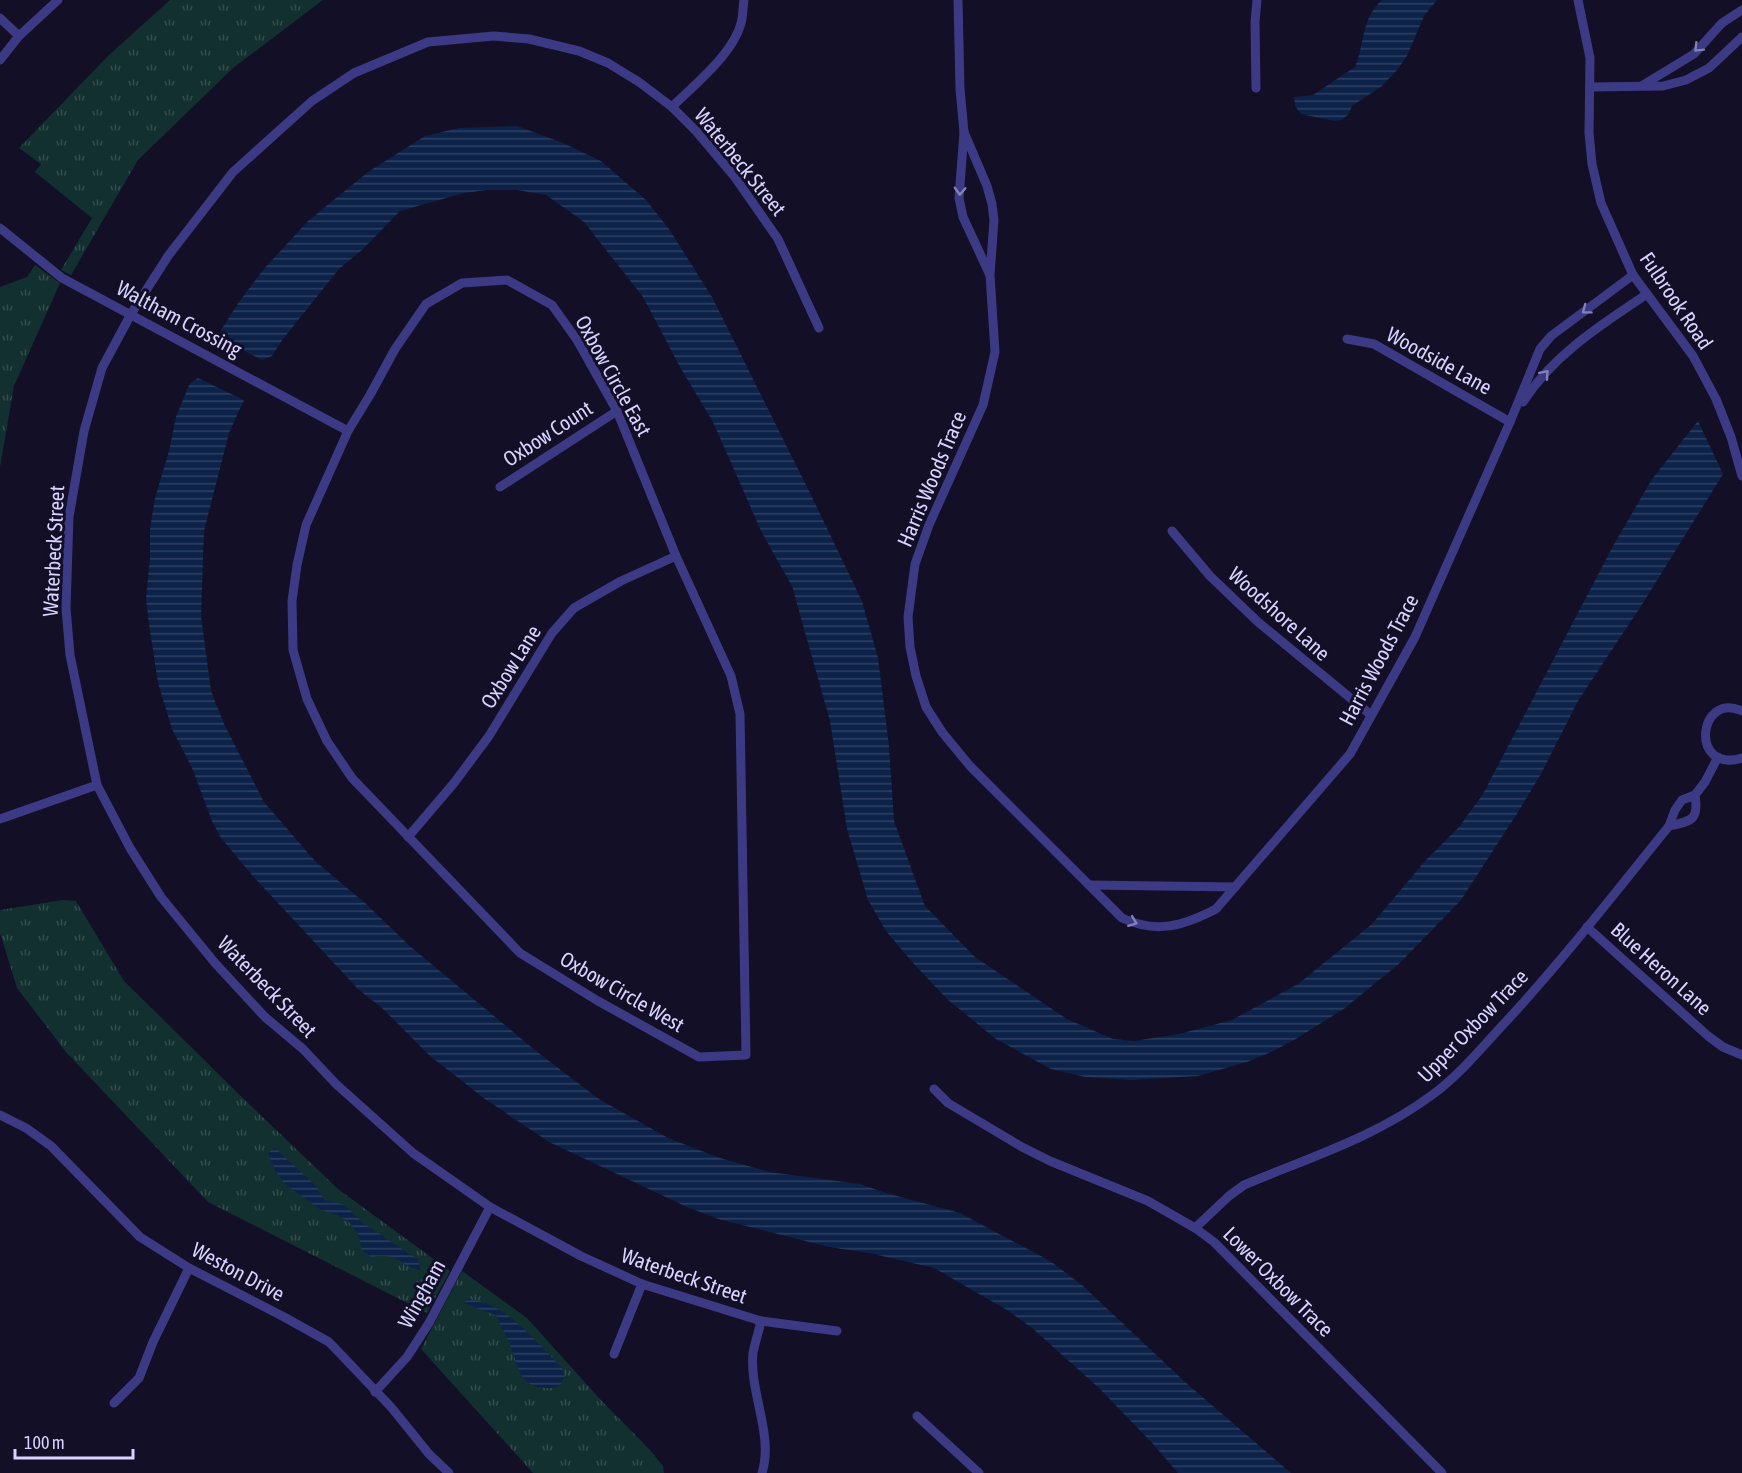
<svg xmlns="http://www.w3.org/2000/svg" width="1742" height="1473" font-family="'Asap Condensed',sans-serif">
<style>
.grass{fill:url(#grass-tufts)}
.water{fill:url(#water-rules)}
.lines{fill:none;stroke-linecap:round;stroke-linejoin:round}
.minor{stroke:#3d3a85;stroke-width:9}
.oneway{stroke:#837fbc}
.labels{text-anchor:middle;stroke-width:6;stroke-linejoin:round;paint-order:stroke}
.street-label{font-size:21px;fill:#d9d4ff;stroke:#130f26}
</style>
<defs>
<pattern id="grass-tufts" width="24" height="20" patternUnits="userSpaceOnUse" patternTransform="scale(1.5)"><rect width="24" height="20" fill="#12302f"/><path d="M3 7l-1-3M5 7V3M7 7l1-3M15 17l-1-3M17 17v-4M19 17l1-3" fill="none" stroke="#344d4e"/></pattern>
<pattern id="water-rules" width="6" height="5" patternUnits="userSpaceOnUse" patternTransform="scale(1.5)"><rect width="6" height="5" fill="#0c2248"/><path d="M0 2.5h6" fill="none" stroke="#2f4163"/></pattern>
</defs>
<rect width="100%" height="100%" fill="#130f26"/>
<!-- grass -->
<g class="grass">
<polygon points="170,0 323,0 233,68 138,160 71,275 61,270 92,218 35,172 41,164 19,148 108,56"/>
<polygon points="35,265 60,283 14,386 0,467 0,287 27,277"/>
<polygon points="63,900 76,901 124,981 250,1105 338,1189 450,1271 427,1313 208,1202 66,1052 17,988 0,933 0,910"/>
<polygon points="462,1271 527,1318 599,1398 650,1450 663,1466 664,1473 533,1473 421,1349"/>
</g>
<!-- water -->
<g class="water">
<path d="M1382,0H1437L1424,16L1407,56L1397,70L1382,86L1352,106L1348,115L1341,120L1334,121L1301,114L1295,106L1294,97L1313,95L1355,67C1365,43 1361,19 1382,0Z"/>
<polygon points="517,126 563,143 601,161 646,200 669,229 712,297 811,495 862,601 878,658 889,746 894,821 925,906 975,957 1067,1019 1113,1039 1134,1041 1179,1034 1232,1020 1298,984 1372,924 1425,861 1459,827 1483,794 1613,546 1652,479 1698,421 1723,474 1643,603 1578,701 1541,774 1518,812 1461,900 1401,962 1345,1008 1296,1039 1269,1053 1247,1062 1198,1076 1131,1080 1085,1077 1051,1069 996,1039 947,999 914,964 886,931 868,900 847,829 830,721 792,586 762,533 713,422 680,367 643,297 584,222 546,195 517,190 487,190 464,193 400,211 362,250 339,269 283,339 272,356 262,360 221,339 221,330 239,302 263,270 308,221 368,172 425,136 459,128"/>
<polygon points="198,378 244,400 229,433 204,531 201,616 211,691 224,724 264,802 315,861 365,903 411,947 536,1051 599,1099 668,1138 720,1158 769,1172 860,1184 886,1193 960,1213 1050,1261 1082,1285 1185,1382 1291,1473 1178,1473 1153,1444 1099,1388 1032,1328 1007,1310 934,1268 869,1253 829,1247 718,1219 687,1207 549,1142 485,1099 429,1055 381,1007 359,990 252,875 221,838 212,821 192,768 172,729 158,683 149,624 146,598 150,558 150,529 155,498 169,451 176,417 190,383"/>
<path d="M275,1148L316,1186L324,1200L345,1205L363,1223L417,1259L421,1270C399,1267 401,1252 371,1257L362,1250L358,1234L349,1222L337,1215L321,1210L286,1185L276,1172L268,1153Z"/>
<path d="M468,1299C506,1302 536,1343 562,1368L565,1377C560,1386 557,1389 547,1388C516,1387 519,1364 509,1342C505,1333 500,1325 497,1316L464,1303Z"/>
</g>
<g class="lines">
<!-- minor -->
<g class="minor">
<polyline points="958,0 960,89 964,132 959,198 963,217 989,273"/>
<polyline points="1578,0 1590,58 1589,133 1592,164 1601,203 1633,275 1693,356 1716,399 1731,437 1742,476"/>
<polyline points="0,18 19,36"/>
<polyline points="0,60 19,36 58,0"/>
<polyline points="1643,85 1694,54 1722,23 1742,10"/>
<polyline points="1590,87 1663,86 1686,80 1709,68 1742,37"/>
<polyline points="1256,88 1255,22 1257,0"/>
<path d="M672,107C695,84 736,52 742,19C743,13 743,6 744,0"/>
<path d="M964,132L987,186L992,204L994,220L990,275L995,352L983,405L929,525L915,564L908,617L910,647L916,676L926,707L942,732L970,766L1122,918C1157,934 1183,926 1216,909L1350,754L1415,637L1510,422L1540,349L1551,336L1633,275"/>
<polyline points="0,228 62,278 348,431"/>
<polygon points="507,280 552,305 577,340 617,411 676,556 731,676 740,714 746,1055 699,1057 598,1001 520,953 352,778 327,741 307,699 293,650 292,601 297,565 306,525 348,431 370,395 395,349 426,304 462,283"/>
<polyline points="819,328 778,239 734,176 696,131 672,107 639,82 608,63 579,51 529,39 494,36 428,42 354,73 312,101 233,172 168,256 131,314 102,368 84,431 69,517 66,608 70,655 97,785 130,848 161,897 215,963 265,1017 303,1049 336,1084 413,1153 490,1207 581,1256 642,1284 761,1321 837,1331"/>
<polyline points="1347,339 1374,344 1510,422"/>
<path d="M1523,402C1553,355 1602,324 1647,294"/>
<polyline points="500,487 617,411"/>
<polyline points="1172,531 1210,576 1258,622 1371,715"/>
<path d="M1742,711C1698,691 1689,774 1742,758"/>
<polyline points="0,819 97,785"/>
<path d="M1669,826C1692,821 1699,820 1695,795"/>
<polyline points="408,837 454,783 489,736 552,633 574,608 621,581 676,556"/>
<polyline points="1089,885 1235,887"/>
<polyline points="1587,927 1708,1036 1723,1047 1742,1055"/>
<polyline points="934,1089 948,1103 1022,1147 1050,1161 1148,1201 1195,1228 1214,1242 1442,1473"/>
<polyline points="0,1115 26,1128 51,1146 140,1237 189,1268 284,1317 329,1342 391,1407 429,1454 449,1473"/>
<path d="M1195,1228L1229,1196L1244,1185C1308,1158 1376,1137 1432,1095C1458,1076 1479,1051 1500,1028C1560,964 1614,894 1669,826L1675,810L1682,800L1695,795L1705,782L1718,757"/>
<path d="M761,1321C759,1331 755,1342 753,1353C749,1392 774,1435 762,1473"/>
<polyline points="614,1354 642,1284"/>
<polyline points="375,1392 407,1357 429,1323 490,1207"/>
<polyline points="114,1403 139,1378 153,1342 189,1268"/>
<polyline points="917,1416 979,1473"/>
</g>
</g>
<!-- one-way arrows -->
<defs><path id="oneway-chevron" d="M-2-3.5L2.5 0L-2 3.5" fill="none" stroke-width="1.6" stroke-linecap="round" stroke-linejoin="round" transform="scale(1.5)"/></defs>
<g class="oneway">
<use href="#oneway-chevron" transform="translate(1698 48) rotate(135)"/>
<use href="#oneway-chevron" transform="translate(960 191) rotate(92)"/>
<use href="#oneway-chevron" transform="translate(1586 310) rotate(143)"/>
<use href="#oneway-chevron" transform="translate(1545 374) rotate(-49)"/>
<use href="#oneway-chevron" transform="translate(1133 922) rotate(21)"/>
</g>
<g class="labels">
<!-- street labels -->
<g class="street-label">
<text transform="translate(740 162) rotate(51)" y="7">Waterbeck Street</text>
<text transform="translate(1676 301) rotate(56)" y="7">Fulbrook Road</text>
<text transform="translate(179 319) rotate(28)" y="7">Waltham Crossing</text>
<text transform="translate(1439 361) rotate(29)" y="7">Woodside Lane</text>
<text transform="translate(613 376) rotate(61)" y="7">Oxbow Circle East</text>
<text transform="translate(548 434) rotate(-33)" y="7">Oxbow Count</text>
<text transform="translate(932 479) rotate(-67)" y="7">Harris Woods Trace</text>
<text transform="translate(54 551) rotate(-87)" y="7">Waterbeck Street</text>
<text transform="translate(1279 614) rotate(42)" y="7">Woodshore Lane</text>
<text transform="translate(1379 660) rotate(-62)" y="7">Harris Woods Trace</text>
<text transform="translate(511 667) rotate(-58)" y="7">Oxbow Lane</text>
<text transform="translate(1661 969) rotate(42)" y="7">Blue Heron Lane</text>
<text transform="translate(267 987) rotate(46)" y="7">Waterbeck Street</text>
<text transform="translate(622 992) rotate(30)" y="7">Oxbow Circle West</text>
<text transform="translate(1473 1026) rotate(-46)" y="7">Upper Oxbow Trace</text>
<text transform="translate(238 1272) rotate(28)" y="7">Weston Drive</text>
<text transform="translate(684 1276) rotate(19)" y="7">Waterbeck Street</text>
<text transform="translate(1278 1282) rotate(45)" y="7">Lower Oxbow Trace</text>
<text transform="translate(422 1294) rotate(-61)" y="7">Wingham</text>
</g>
</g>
<!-- scale -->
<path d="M15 1449v9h118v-9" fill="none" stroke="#d9d4ff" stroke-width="3"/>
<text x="24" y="1449" font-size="18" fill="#d9d4ff" stroke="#130f26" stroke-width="4.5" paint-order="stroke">100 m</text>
</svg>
